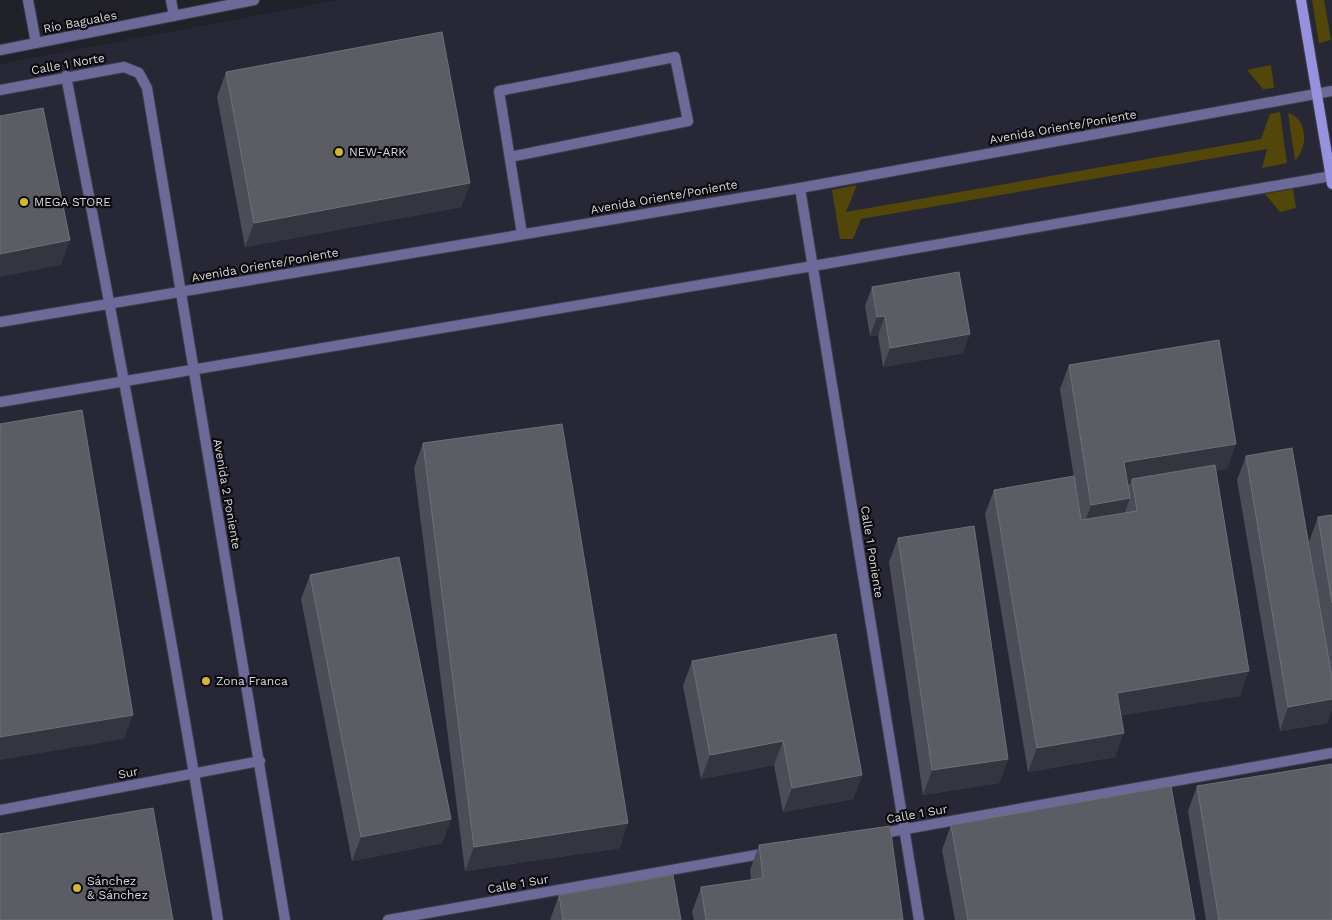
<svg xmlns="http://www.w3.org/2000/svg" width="1332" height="920" font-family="'Work Sans',sans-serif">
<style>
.built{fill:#282736}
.green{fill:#534609}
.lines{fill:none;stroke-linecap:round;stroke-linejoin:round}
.lane-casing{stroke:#3e3e47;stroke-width:12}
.street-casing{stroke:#3e3e47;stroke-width:12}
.secondary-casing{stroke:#3e3e47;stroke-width:12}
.lane{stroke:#6c6a99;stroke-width:10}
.street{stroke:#6c6a99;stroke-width:10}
.secondary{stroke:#9692df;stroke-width:10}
.wall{fill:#4d4d57}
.shaded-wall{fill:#35353f}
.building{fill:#5c5c65;stroke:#6f6f78}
.poi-dot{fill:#d3b635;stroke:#0b0b0f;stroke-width:2}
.labels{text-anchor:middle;stroke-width:4.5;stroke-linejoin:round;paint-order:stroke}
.street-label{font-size:12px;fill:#d7d7dd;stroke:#0b0b0f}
.poi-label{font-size:12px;fill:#d7d7dd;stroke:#0b0b0f;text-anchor:start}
</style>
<rect width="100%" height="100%" fill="#21212a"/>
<!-- built -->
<polygon class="built" points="339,0 1332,0 1332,920 0,920 0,64"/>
<!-- green -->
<g class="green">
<polygon points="1312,0 1324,0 1331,40 1319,43"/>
<polygon points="1271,65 1274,88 1263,89 1247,70"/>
<polygon points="1280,112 1287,163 1262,168 1267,149 861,219 853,239 840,239 832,190 857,185 846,212 1261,139 1270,114"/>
<path d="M1288,113C1307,117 1309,148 1295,160Z"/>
<polygon points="1293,189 1296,208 1280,212 1265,194"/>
</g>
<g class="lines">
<defs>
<polyline id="lane" points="510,157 688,121 675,57 499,91 522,234"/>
<g id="street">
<polyline points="28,0 36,43"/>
<polyline points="171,0 174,16"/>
<polyline points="0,50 254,0"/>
<path d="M66,76C120,357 173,638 218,920"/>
<path d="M0,90L124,67L139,73L147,88C191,365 241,642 285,920"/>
<polyline points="800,188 919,920"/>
<polyline points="0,322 800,188 1332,91"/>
<polyline points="0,402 813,266 1332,176"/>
<polyline points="0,810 260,761"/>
<polyline points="878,834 1332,753"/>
<polyline points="388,920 767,853"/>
</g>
<polyline id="secondary" points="1301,0 1332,184"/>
</defs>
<!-- lane casing -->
<use href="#lane" class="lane-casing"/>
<!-- street casing -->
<use href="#street" class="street-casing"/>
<!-- secondary casing -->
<use href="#secondary" class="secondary-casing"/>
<!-- lane -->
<use href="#lane" class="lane"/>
<!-- street -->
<use href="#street" class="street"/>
<!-- secondary -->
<use href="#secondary" class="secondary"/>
</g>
<!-- wall -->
<g class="wall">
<polygon points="226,72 470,183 461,207 245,247 217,97"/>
<polygon points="872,287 963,353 883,367 878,335 870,336 865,306"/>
<polygon points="1069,365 1227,469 1216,470 1240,696 1121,715 1115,757 1028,772 985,514 994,490 1076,491 1060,389"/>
<polygon points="423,443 620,848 465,871 414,468"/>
<polygon points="1246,456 1318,597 1309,542 1318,517 1332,515 1332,708 1327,723 1280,731 1237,480"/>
<polygon points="898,538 1008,759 999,783 923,795 889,562"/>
<polygon points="310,575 451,819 442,843 352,861 301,599"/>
<polygon points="692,661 862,775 853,799 783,812 774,765 701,779 683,686"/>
<polygon points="1197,786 1332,920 1206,920 1188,811"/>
<polygon points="951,825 1195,920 955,920 942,850"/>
<polygon points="759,845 903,920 694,920 692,912 701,887 751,880 750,870"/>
<polygon points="559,895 681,920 550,920"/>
</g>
<!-- shaded-wall -->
<g class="shaded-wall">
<polygon points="470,183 461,207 245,247 254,223"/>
<polygon points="70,240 61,265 0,277 0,254"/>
<polygon points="885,316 878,335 870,336 877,317"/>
<polygon points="970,334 963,353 883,367 890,348"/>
<polygon points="1236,444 1227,469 1133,484 1132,479 1130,484 1115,486 1124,462"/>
<polygon points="1130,498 1121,523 1082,529 1091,505"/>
<polygon points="1249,671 1240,696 1108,718 1117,693"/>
<polygon points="1332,699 1332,708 1327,723 1280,731 1288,707"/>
<polygon points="133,715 124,739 0,760 0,737"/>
<polygon points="1124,733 1115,757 1028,772 1037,748"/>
<polygon points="783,741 774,765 701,779 710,755"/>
<polygon points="1008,759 999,783 923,795 932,770"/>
<polygon points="862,775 853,799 783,812 792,788"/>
<polygon points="451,819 442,843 352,861 361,837"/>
<polygon points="628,823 620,848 465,871 474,847"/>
</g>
<!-- building -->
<g class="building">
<polygon points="442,32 470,183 254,223 226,72"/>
<polygon points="43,108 70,240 0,254 0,116"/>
<polygon points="959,272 970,334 890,348 885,316 877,317 872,287"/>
<polygon points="1219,340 1236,444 1124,462 1130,498 1091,505 1069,365"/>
<polygon points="82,410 133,715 0,737 0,424"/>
<polygon points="562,424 628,823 474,847 423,443"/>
<polygon points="1292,448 1332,678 1332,699 1288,707 1246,456"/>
<polygon points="1215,465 1249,671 1117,693 1124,733 1037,748 994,490 1074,476 1081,520 1137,511 1132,479"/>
<polygon points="1332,515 1332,603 1318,517"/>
<polygon points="974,526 1008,759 932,770 898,538"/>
<polygon points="399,557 451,819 361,837 310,575"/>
<polygon points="836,634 862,775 792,788 783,741 710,755 692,661"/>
<polygon points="1332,764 1332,920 1219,920 1197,786"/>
<polygon points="1171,786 1195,920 968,920 951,825"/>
<polygon points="153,808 173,920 0,920 0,834"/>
<polygon points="890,826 903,920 706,920 701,887 763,878 759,845"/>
<polygon points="673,875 681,920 563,920 559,895"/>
</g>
<!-- markers -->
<g class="poi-dot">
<circle cx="339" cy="152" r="5"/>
<circle cx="24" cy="202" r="5"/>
<circle cx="206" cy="681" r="5"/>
<circle cx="77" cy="888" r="5"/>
</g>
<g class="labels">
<!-- street labels -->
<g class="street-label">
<text transform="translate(80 22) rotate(-11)" y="4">Río Baguales</text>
<text transform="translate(68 64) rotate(-10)" y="4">Calle 1 Norte</text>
<text transform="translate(1063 127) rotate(-10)" y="4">Avenida Oriente/Poniente</text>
<text transform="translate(664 197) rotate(-10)" y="4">Avenida Oriente/Poniente</text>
<text transform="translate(265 265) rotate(-10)" y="4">Avenida Oriente/Poniente</text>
<text transform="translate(227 494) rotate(80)" y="4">Avenida 2 Poniente</text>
<text transform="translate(872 552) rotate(81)" y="4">Calle 1 Poniente</text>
<text transform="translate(128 773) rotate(-11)" y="4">Sur</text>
<text transform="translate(917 814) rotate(-10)" y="4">Calle 1 Sur</text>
<text transform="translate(518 884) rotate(-10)" y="4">Calle 1 Sur</text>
</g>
<!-- poi labels -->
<g class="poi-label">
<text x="349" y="156">NEW-ARK</text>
<text x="34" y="206">MEGA STORE</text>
<text x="216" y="685">Zona Franca</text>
<text x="87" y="885">Sánchez<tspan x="87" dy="14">&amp; Sánchez</tspan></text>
</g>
</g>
</svg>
